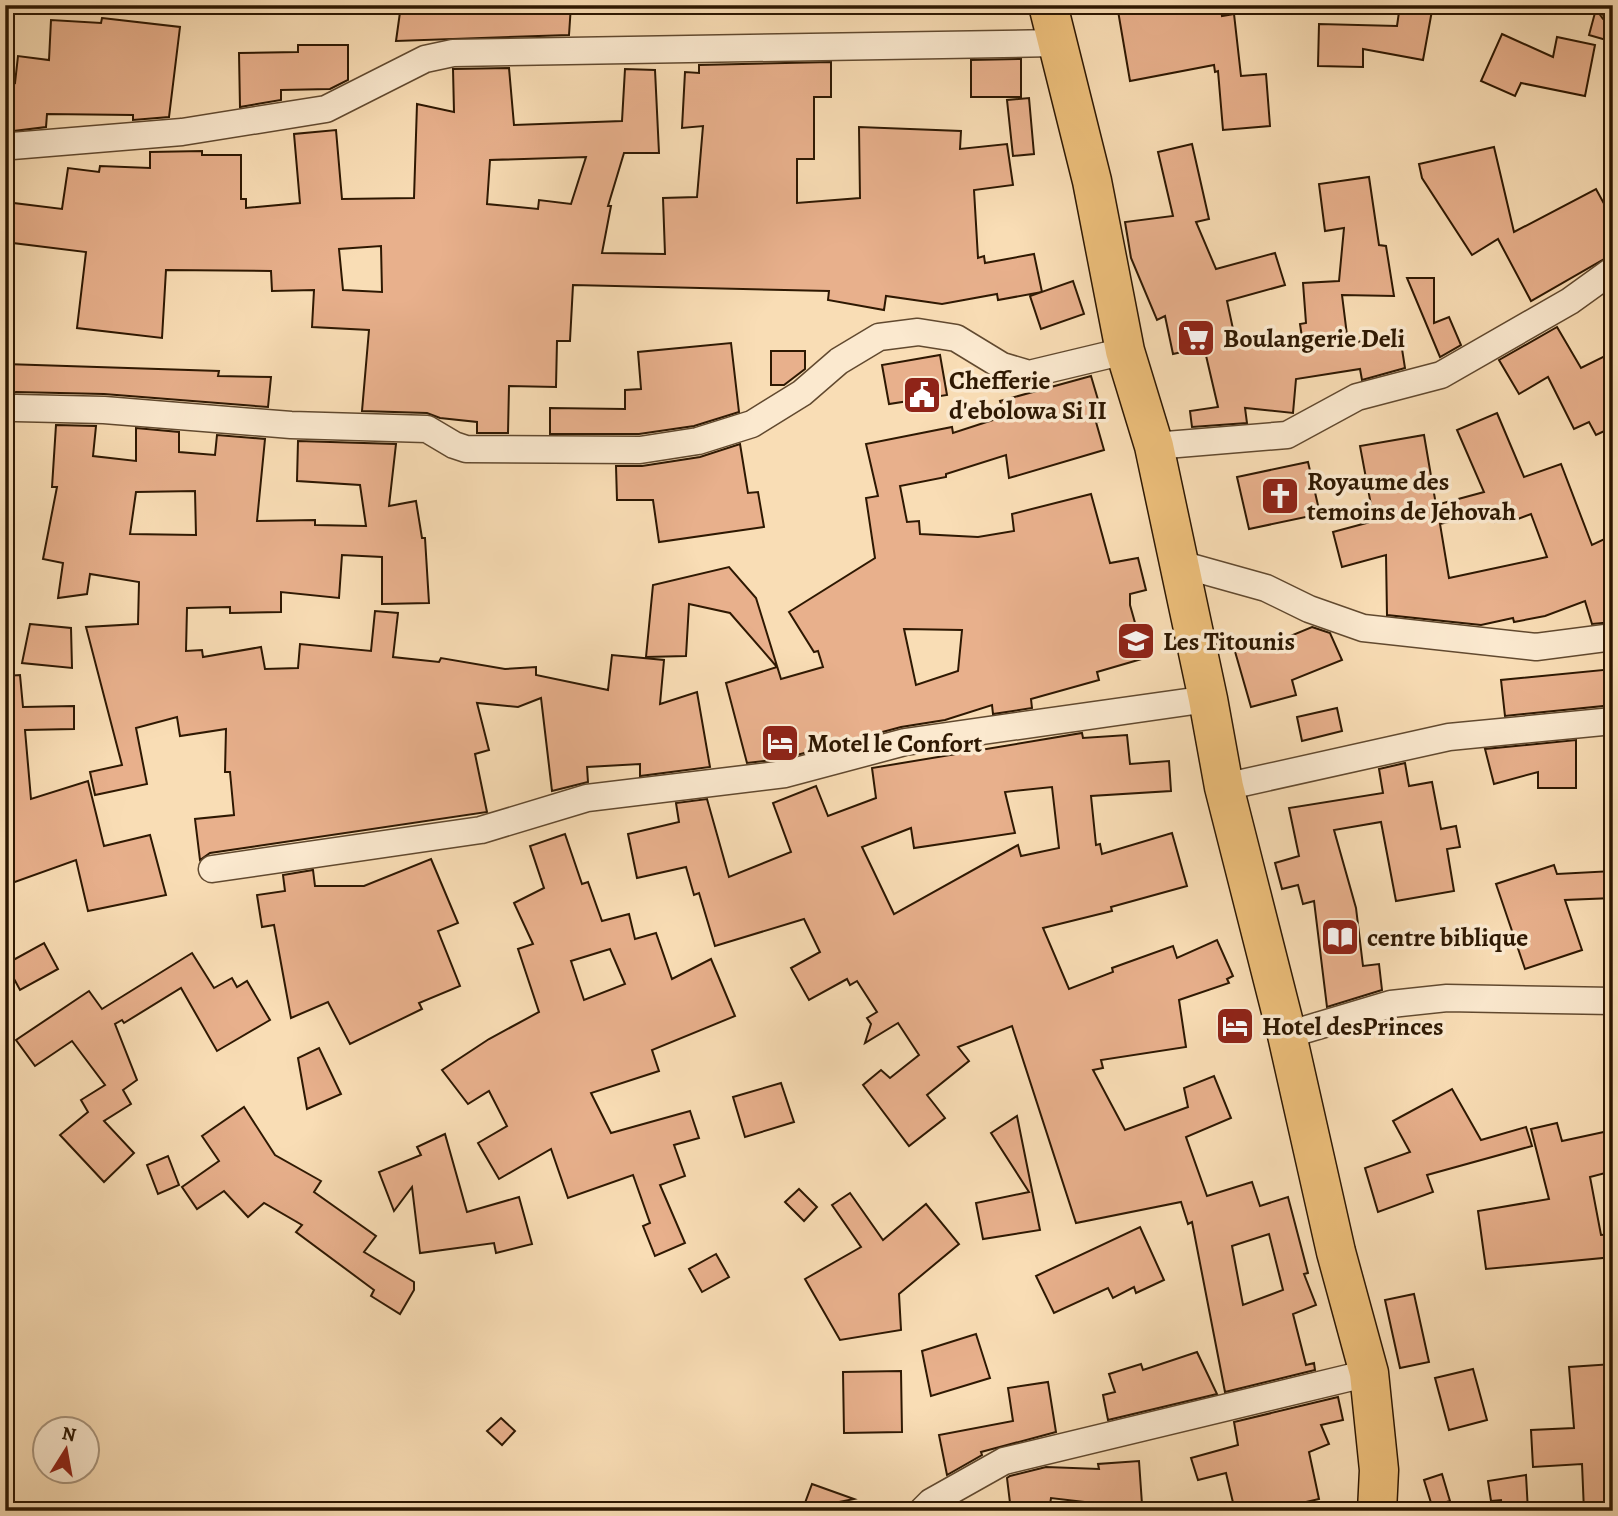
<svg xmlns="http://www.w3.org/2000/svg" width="1618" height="1516" font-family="Alegreya,serif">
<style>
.building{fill:#e8b08c;stroke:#2e1802;stroke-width:2;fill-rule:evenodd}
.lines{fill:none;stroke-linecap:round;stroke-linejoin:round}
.street-casing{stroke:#61492f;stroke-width:29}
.highway-casing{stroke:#2e1802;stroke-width:41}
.street{stroke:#fbe9cf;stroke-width:26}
.highway{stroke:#ecbe7a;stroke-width:38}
.labels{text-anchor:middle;stroke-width:7;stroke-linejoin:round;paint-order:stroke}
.poi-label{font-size:26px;font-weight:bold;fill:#2e1802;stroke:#fbe9cf;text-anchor:start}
</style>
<rect width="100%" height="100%" fill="#f9ddb5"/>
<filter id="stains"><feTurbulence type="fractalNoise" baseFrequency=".00286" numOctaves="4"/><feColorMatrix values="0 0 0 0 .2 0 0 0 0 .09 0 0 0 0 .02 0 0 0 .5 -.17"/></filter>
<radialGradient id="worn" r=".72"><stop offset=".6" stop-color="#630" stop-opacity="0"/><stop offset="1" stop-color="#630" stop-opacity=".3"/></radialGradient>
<!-- building -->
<g class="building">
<polygon points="401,5 571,5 569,35 396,41"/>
<polygon points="1117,5 1220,5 1222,16 1234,14 1241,76 1266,74 1270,126 1223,130 1218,71 1215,72 1214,65 1130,81"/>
<polygon points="1400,5 1433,5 1423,60 1363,49 1363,67 1318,66 1319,24 1397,26"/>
<polygon points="1596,9 1603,19 1613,22 1613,42 1589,35"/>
<polygon points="102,18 180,27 169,117 133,120 133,115 47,114 46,127 5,132 5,81 15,83 18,56 49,60 51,20 101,23"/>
<polygon points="1502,34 1553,57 1557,37 1595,45 1585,96 1521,83 1515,96 1481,81"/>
<polygon points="298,45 348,45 348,80 330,89 281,90 281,100 240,107 239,53 298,52"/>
<polygon points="1021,59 1021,97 971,97 971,60"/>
<path d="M831,62V97H814V159H797V203L860,198L859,127L961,131L960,149L1007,144L1013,185L974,190L978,258L984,256L985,263L1034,254L1042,292L998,300L997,294L942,304L886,296L884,310L828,300L829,291L573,285L570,341H557L556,387L509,386L508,433H477V422L440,418L427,413L362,411L369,330L312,327L314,290L272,291L271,271L166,270L162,338L77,328L86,252L5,242V202L62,209L68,168L99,172L100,166L150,168V152L202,151V155H241V199H246V208L300,203L294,134L336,130L342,199L414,198L417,104L454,112L453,69L509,68L514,125L622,121L625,69L655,70L659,153H624L608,206H611L602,253L665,254L663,198L697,197L703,126L682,128L685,72L699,73V65ZM586,157L571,204L539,200L538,209L487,204L490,160ZM381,246L382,292L343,290L339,249Z"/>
<polygon points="1029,98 1034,154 1013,156 1007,100"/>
<polygon points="1192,144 1209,219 1196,222 1216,269 1275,253 1285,285 1227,301 1236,343 1251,339 1303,344 1300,324 1306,323 1303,283 1339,281 1344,228 1325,231 1319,184 1369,177 1379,245 1386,246 1394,296 1342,295 1348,343 1400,336 1405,368 1362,380 1360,369 1296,379 1293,413 1245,408 1247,423 1192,427 1190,411 1218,407 1204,347 1173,354 1165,316 1157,320 1131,258 1125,222 1173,216 1158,152"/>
<polygon points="1494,147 1514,232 1596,189 1613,220 1613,254 1531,301 1498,239 1472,255 1422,178 1419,164"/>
<polygon points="1407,278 1434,278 1434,323 1449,317 1461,345 1440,357"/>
<polygon points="1073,281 1084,314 1041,329 1030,296"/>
<polygon points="1557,327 1581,368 1613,352 1613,427 1596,435 1589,422 1574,429 1548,377 1519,394 1499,360"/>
<polygon points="731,343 739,412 694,426 639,434 550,434 550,408 625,409 625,390 641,389 638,352"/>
<polygon points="771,351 805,351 805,369 784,385 771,385"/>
<polygon points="940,355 947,395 889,404 882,365"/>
<polygon points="5,364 219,371 218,376 271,377 268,407 104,394 16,392 5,397"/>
<path d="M1091,376L1104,420L1096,422L1104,450L1009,478L1006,455L946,474V477L900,486L907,522L919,521L920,534L978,537L1014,531L1012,514L1091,494L1110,563L1138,558L1146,590L1130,594V605L1145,658L1097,672L1099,680L1031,699L1032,708L993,714L992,705L945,720L901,727L782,759L747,763L726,683L777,667L730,613L689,604L686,656L646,657L653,585L729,567L756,598L781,679L823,667L818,651L814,652L789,612L875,558L866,498L878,496L866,444L952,427L953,433L1005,416L1000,401ZM904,629L962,630L958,671L916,685Z"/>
<path d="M1497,413L1524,477L1561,464L1592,545L1613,535V622L1592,624L1585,601L1545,616L1514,622L1513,618L1481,625L1387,615L1386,555L1342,567L1333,532L1374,521L1360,446L1424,435L1436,505L1484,492L1457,430ZM1490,511L1495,522L1508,517L1510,522L1531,514L1547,557L1449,578L1440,524Z"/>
<path d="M56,425L96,426L93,456L136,461V428L179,432V452L215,455L217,435L265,439L257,521L315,520V525L366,526L360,485L297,481L298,441L396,444L389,506L416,501L422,538H425L429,603L382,604V557L342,555L339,598L281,592V612L230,613V607L187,608L186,651L202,650L203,657L261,647L265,669L298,668L300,644L371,651L375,611L398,613L393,657L439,662L441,658L505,669L536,667V675L608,690L612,655L664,660L660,704L697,692L710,767L640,776V764L587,767L588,782L552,791L541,698L518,707L477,703L489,750L475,754L487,812L210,853L200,860L195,819L234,815L230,772H225L226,729L180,736L177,717L136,728L147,784L95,795L90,772L122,765L86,627L138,624L139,582L90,574L87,594L58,598L63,563L43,559L57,487H52ZM195,491L196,535L130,534L136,492Z"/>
<polygon points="740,444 748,493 758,492 764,527 659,542 653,500 617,500 616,466 642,466 700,457"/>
<polygon points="1308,462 1320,514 1249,529 1237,477"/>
<polygon points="30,624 71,628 72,668 22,663"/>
<polygon points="1312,627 1330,633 1342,660 1292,680 1296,695 1251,707 1234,648 1280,636 1281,640"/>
<polygon points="1613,669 1613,705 1505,716 1501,680"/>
<polygon points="20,675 23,707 74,706 74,729 25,730 31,799 88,781 104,846 150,835 166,895 88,911 76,860 12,883 5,866 5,676"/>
<polygon points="1337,708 1342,731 1302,741 1297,717"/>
<path d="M1082,733L1083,738L1127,735L1130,764L1169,761L1171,791L1091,796L1096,845L1100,844L1102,854L1172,833L1187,886L1111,907L1112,911L1043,928L1069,989L1113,972L1112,968L1173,946L1177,958L1217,940L1233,976L1227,979L1229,983L1179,1000L1186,1047L1101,1060L1103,1068L1093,1070L1125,1130L1188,1107L1184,1088L1214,1076L1231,1118L1186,1137L1207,1196L1252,1182L1260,1206L1288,1197L1308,1273L1304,1274L1316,1305L1293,1314L1306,1365L1314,1363L1315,1370L1225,1392L1192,1222L1188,1224L1181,1202L1076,1223L1012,1026L958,1047L969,1061L927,1095L945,1118L909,1146L863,1085L881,1070L890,1078L919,1055L898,1023L865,1043L871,1024L867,1018L877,1012L857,981L850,985L847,979L809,1000L791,968L820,952L804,919L715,946L699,893L694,895L686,867L637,878L628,834L679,822L676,803L707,799L729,877L791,852L773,803L816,786L828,816L876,798L872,768ZM1052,787L1059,848L1021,856L1018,845L894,914L862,847L911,828L914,848L1015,833L1005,792ZM1269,1234L1283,1290L1243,1305L1232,1246Z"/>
<polygon points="1576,740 1576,788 1538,788 1538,772 1494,784 1485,749"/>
<polygon points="1405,763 1409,786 1432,782 1441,829 1456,826 1460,847 1447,849 1454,891 1396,901 1381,822 1334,830 1356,908 1363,966 1379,964 1382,990 1327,1007 1314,901 1303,904 1298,885 1282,889 1275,863 1299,856 1289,808 1383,793 1379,769"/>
<path d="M565,834L582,884L588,882L602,921L629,914L635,939L656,933L672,979L711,959L735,1016L652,1050L659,1071L591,1093L611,1133L690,1111L699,1138L674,1145L685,1176L660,1185L685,1243L655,1256L643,1226L650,1223L633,1175L568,1198L551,1149L499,1179L478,1143L507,1126L489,1091L468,1104L442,1070L489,1039L539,1012L518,949L533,944L514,903L544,888L530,846ZM610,949L625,984L584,1000L571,961Z"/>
<polygon points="431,859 458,923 438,931 460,986 419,1003 422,1009 350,1044 328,1002 291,1018 274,925 262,927 257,895 285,891 283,875 313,870 315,886 364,886"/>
<polygon points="1554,865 1557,874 1613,871 1613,898 1565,900 1582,950 1525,969 1496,884"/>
<polygon points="44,943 58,969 20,990 6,964"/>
<polygon points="192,953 214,988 232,978 237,987 247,981 270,1020 217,1051 181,988 124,1023 122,1020 115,1024 137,1080 123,1090 131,1104 104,1121 134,1153 104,1182 60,1135 88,1112 81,1100 105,1085 72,1041 35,1066 16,1040 89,991 102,1009"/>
<polygon points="319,1048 341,1094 307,1109 298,1058"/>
<polygon points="781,1083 794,1122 745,1137 733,1097"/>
<polygon points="1452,1089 1481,1140 1526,1127 1532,1146 1427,1175 1433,1192 1378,1212 1365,1168 1410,1152 1393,1121"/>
<polygon points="244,1107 275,1155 321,1181 314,1192 376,1236 364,1252 414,1282 414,1290 400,1314 371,1296 374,1290 296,1232 302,1225 264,1203 248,1217 224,1191 197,1209 182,1187 219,1161 202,1136"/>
<polygon points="1017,1116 1040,1230 983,1239 976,1203 1029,1192 991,1133"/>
<polygon points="1557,1123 1562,1141 1613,1130 1613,1171 1590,1177 1601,1235 1613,1234 1613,1257 1486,1269 1478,1211 1549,1199 1531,1129"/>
<polygon points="445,1134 467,1212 519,1197 532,1244 496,1253 494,1243 420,1253 412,1187 394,1211 379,1172 421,1155 417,1147"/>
<polygon points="168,1156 179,1185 158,1194 147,1165"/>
<polygon points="799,1189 817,1207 804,1221 785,1202"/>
<polygon points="850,1193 883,1240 926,1204 959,1244 899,1294 901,1330 840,1340 805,1279 861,1247 832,1205"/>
<polygon points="1140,1227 1164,1280 1136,1293 1134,1287 1113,1298 1108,1288 1054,1313 1036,1276"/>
<polygon points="716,1254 729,1277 702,1292 689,1269"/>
<polygon points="1414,1294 1429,1362 1400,1368 1385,1300"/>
<polygon points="976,1334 990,1378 931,1396 922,1351"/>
<polygon points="1197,1352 1217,1394 1108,1420 1103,1395 1115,1392 1109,1374 1141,1364 1143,1370"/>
<polygon points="1613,1364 1613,1511 1584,1511 1582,1464 1533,1467 1531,1430 1574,1428 1569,1367"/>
<polygon points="1473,1369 1487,1420 1449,1430 1435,1378"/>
<polygon points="901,1371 902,1432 844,1433 843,1372"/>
<polygon points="1048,1382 1056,1432 981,1452 982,1455 947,1475 939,1435 1013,1421 1008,1388"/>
<polygon points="1338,1397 1343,1420 1321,1425 1329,1444 1309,1452 1319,1499 1267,1511 1235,1511 1226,1473 1198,1480 1191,1458 1238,1445 1234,1422"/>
<polygon points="501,1418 515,1431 502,1445 487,1431"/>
<polygon points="1139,1461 1142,1504 1101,1507 1101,1504 1051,1498 1049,1511 1011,1511 1007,1478 1010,1476 1046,1467 1099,1469 1098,1464"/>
<polygon points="1442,1474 1450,1501 1432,1506 1424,1480"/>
<polygon points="1526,1475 1528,1511 1502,1511 1501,1500 1491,1501 1488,1481"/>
<polygon points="812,1484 854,1499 829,1504 830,1511 802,1511"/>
</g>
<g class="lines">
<defs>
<g id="street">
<polyline points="1611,5 1613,6"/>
<polyline points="12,146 182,132 326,109 425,59 453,53 1056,43"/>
<polyline points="16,408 104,410 291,425 427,429 454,445 466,449 640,450 698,441 752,424 802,393 839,361 879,337 918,332 956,338 1002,366 1029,374 1125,351"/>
<polyline points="1154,446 1287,435 1357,397 1441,375 1570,301 1613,270"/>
<polyline points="1180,564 1266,588 1309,609 1363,628 1536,647 1613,637"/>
<polyline points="1224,787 1449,737 1613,721"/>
<polyline points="212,869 481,830 587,798 785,774 905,742 1208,699"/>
<polyline points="1287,1035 1391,1004 1447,998 1613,1001"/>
<polyline points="922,1511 931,1502 1004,1461 1369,1373"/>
</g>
<polyline id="highway" points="1048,5 1092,181 1125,351 1154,446 1208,699 1224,787 1287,1035 1336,1252 1369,1373 1379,1470 1377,1511"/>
</defs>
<!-- street casing -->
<use href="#street" class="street-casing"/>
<!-- highway casing -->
<use href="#highway" class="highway-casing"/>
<!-- street -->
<use href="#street" class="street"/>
<!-- highway -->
<use href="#highway" class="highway"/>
</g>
<!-- icons -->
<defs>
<symbol id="supermarket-square" viewBox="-11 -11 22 22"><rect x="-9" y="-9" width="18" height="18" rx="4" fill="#8f2418" stroke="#fbe9cf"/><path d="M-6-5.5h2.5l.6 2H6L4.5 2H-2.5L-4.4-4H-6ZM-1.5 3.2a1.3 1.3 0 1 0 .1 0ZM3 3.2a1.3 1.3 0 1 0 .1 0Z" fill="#fff"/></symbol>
<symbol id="civic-square" viewBox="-11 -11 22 22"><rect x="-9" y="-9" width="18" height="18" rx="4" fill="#8f2418" stroke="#fbe9cf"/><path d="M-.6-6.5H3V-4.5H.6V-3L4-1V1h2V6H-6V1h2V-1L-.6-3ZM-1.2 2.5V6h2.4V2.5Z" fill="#fff"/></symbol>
<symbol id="church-square" viewBox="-11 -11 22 22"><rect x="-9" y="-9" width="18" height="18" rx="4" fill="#8f2418" stroke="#fbe9cf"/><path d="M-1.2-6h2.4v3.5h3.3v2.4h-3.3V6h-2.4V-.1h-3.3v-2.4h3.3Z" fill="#fff"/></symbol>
<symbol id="school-square" viewBox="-11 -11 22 22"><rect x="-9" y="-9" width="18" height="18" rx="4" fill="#8f2418" stroke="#fbe9cf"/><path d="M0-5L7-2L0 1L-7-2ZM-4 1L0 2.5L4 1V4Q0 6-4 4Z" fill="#fff"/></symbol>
<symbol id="hotel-square" viewBox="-11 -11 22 22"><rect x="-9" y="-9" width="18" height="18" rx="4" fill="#8f2418" stroke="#fbe9cf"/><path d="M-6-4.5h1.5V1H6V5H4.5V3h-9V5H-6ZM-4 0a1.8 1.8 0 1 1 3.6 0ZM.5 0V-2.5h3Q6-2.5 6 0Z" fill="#fff"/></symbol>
<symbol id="library-square" viewBox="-11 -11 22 22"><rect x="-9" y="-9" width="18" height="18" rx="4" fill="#8f2418" stroke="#fbe9cf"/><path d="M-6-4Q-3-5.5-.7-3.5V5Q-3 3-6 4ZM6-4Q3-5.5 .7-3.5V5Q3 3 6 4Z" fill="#fff"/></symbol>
</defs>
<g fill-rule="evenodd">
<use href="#supermarket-square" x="1174" y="316" width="44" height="44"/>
<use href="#civic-square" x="900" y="373" width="44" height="44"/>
<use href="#church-square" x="1258" y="474" width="44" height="44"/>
<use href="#school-square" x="1114" y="619" width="44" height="44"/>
<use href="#hotel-square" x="758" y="721" width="44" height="44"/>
<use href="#library-square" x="1318" y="915" width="44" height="44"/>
<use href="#hotel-square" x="1213" y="1004" width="44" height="44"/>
</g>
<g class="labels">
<!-- poi labels -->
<g class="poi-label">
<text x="1223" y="347">Boulangerie Deli</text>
<text x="949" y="389">Chefferie<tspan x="949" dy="30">d'ebolowa Si II</tspan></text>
<text x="1307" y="490">Royaume des<tspan x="1307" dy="30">temoins de Jehovah</tspan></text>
<text x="1163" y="650">Les Titounis</text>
<text x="807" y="752">Motel le Confort</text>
<text x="1367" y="946">centre biblique</text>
<text x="1262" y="1035">Hotel desPrinces</text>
</g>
</g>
<!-- margin -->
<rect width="1618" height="1516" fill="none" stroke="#f9ddb5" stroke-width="28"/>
<rect x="7" y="7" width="1604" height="1502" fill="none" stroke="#2e1802" stroke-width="3.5"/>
<rect x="14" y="14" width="1590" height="1488" fill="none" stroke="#2e1802" stroke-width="2"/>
<!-- north arrow -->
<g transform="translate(66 1450) rotate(11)"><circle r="33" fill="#fbe9cf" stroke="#a9957d" stroke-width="2"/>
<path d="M0-5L12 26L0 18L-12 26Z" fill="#8f2418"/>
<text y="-10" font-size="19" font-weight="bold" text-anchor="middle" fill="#2e1802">N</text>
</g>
<rect width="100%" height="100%" filter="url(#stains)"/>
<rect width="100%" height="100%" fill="url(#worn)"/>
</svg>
